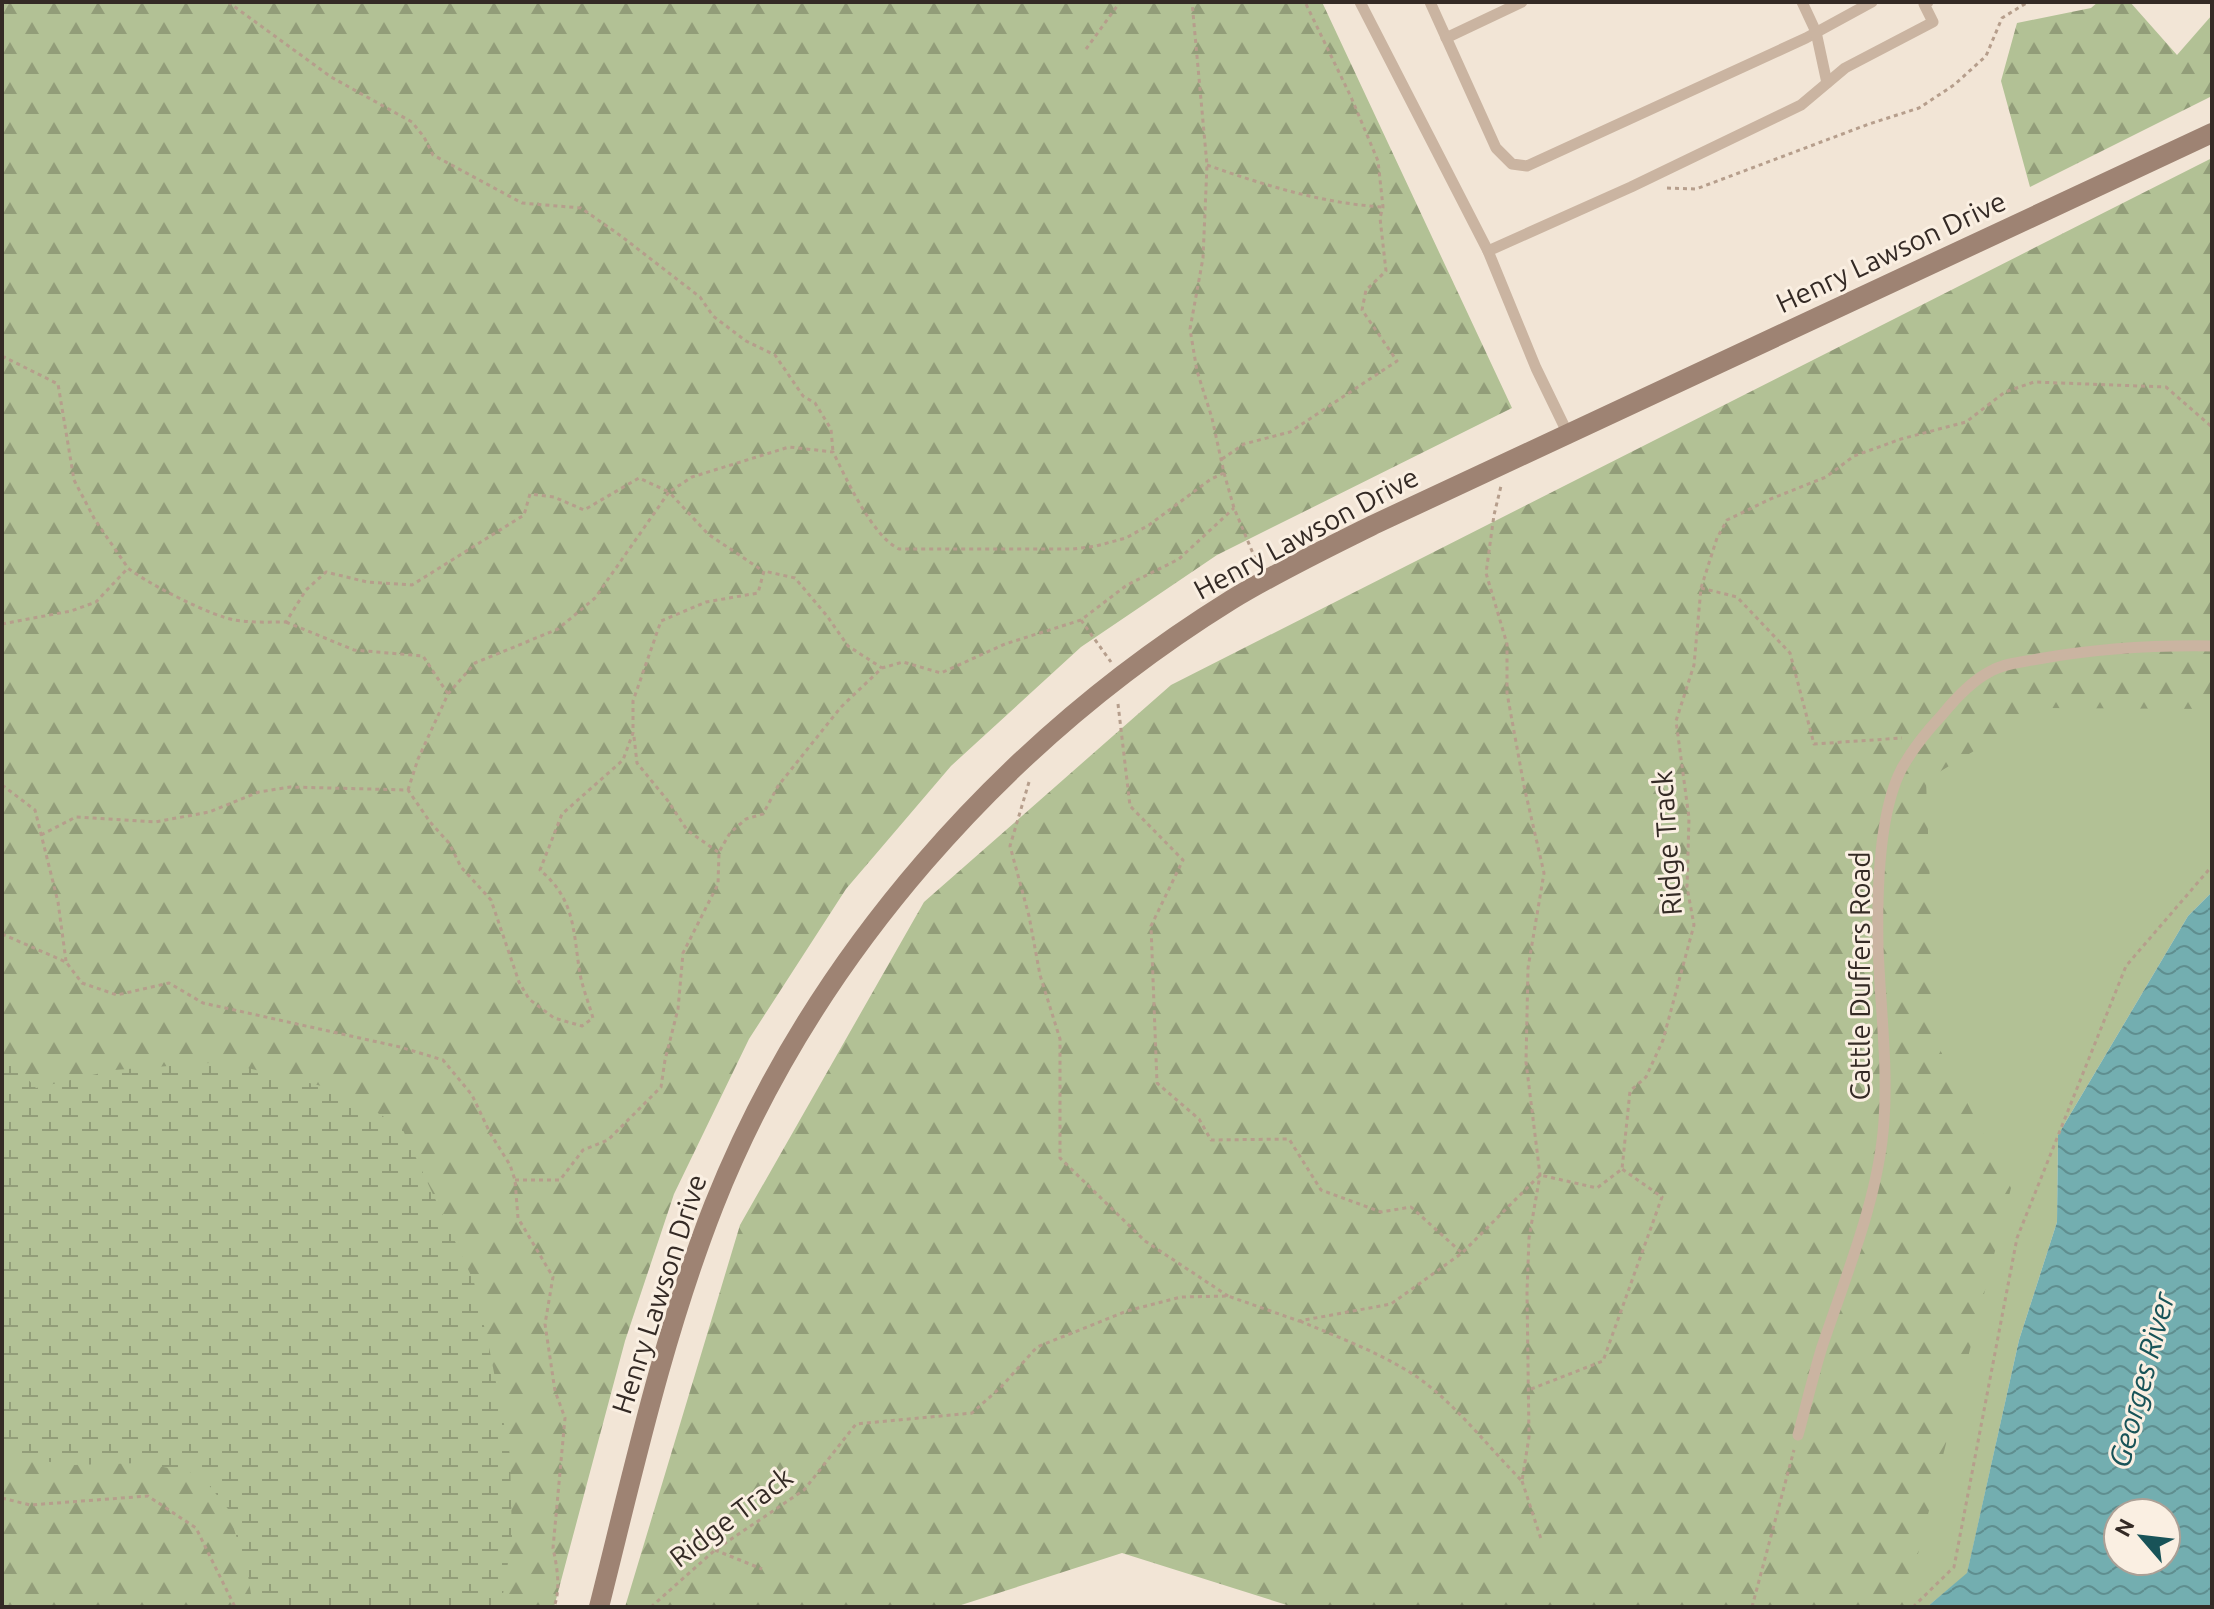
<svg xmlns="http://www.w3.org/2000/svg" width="2214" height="1609" font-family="Ubuntu,sans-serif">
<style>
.green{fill:#b2c195}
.forest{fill:url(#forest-firs)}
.wetland{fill:url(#wetland-marsh)}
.water{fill:url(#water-waves);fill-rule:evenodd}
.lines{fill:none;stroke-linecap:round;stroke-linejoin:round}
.path{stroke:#b69e8c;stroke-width:3;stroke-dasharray:4 4;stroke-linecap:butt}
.service{stroke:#cab4a1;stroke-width:11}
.secondary{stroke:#9e8373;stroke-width:20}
.labels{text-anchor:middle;stroke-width:6;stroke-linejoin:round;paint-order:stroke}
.street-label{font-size:28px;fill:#342a25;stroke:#faefe2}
.water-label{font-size:30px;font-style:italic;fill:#185358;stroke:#faefe2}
</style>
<defs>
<pattern id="forest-firs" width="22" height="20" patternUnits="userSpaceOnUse" patternTransform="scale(2)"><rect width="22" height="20" fill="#b2c195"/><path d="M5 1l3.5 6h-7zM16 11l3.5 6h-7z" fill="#929d79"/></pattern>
<pattern id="wetland-marsh" width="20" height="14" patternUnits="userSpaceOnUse" patternTransform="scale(2)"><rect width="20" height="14" fill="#b2c195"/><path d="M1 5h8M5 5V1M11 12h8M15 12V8" fill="none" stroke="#929d79"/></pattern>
<pattern id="water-waves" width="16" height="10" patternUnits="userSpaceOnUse" patternTransform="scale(2)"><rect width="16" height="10" fill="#73aeb0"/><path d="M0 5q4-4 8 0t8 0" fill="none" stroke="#5f8e8f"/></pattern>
</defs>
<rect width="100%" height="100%" fill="#f2e5d6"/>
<!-- green -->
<polygon class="green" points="2212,609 2212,892 2188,916 2058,1135 2057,1222 2019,1340 1967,1574 1927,1607 1741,1607 1868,723"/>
<!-- forest -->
<g class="forest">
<polygon points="2,2 1322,2 1512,408 1217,555 1081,647 951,766 846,889 749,1039 674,1194 625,1341 554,1607 2,1607"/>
<polygon points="2098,2 2130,2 2177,55 2212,15 2212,96 2030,187 2001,81 2017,23 2091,8"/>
<polygon points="2212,158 2212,709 2045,708 1926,780 1936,1042 2011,1188 1905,1605 1293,1607 1122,1553 955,1607 625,1607 740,1225 924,902 1171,685"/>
</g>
<!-- wetland -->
<polygon class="wetland" points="2,1052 36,1088 114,1070 223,1062 342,1091 402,1128 474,1282 490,1352 510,1455 512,1537 501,1607 253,1607 248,1575 228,1509 200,1474 142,1463 74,1465 2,1456"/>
<!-- water -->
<path class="water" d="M2212,892V1607H1927L1967,1573L2019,1340L2057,1222L2058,1135L2188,916ZM2118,1513H2166V1561H2118Z"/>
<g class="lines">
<!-- path -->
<g class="path">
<polyline points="228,2 331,77 412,122 424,137 433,155 522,203 581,208 621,236 700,297 713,316 746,341 775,355 803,396 815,403 831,429 833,452"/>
<polyline points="1086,49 1120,2"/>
<path d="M1207,165C1264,185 1321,203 1382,207"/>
<polyline points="1667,188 1696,189 1869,124 1919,108 1954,85 1986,56 2002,18 2028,2"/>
<polyline points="2,356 58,384 74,480 95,520 128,568"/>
<polyline points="1222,459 1244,444 1290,432 1397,361 1362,310 1366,290 1386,271 1380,218 1383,207 1378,161 1351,97 1305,2"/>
<polyline points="1224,473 1234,508 1257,563"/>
<polyline points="1701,588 1737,597 1790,653 1814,744 1902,738"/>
<polyline points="1081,620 1111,662"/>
<polyline points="286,622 354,650 423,656 448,694"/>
<path d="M2,624L71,611L96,602L128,568C146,583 213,617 235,620C252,623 269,622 286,622L306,590L326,572L367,582L412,585L524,515L530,494L554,497L584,510L639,478L669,492L692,477L789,447L833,452C846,478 872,536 899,549H1073L1096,546L1126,538L1149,525L1211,479L1224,473L1212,418L1197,371L1190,329L1203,258L1207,165L1192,2"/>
<polyline points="1118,704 1130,806 1183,860 1151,926 1157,1083 1199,1119 1211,1140 1289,1139 1321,1190 1381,1212 1411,1207 1462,1253"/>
<polyline points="634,737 637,763 668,801 687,830 718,852"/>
<polyline points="1029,782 1010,846 1029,916 1040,975 1060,1039 1060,1158 1145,1241 1228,1296"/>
<polyline points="2,785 35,810 58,902 66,961"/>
<polyline points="408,790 418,759 448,694 475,663 558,629 595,598 669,492 708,534 763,571"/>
<path d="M41,835L76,817L155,822L209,812L259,792L290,787L408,790L430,822L449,843L461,867L491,900L519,982L529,999L554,1018L582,1026L593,1018C589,1004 583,989 580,974C573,932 576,900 540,870L562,814L623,760L633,733V701L661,621L706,602L758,593L764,571L795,578L827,616L848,646L882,668"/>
<path d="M2,934L66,962L82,983L117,995L169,983L203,1003L400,1047L443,1060L472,1095L490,1133L510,1165L515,1180L518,1218L553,1277L545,1324L555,1391L565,1418L553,1548C557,1567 561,1588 554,1607"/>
<polyline points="515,1180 560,1180 583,1150 608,1140 661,1087 665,1060 678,1009 683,953 718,884 719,852 730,833 746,819 763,814 778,786 841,707 882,668 903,662 941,673 1005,644 1081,620 1127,585 1179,559 1234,508"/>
<path d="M1300,1321C1335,1336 1373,1350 1406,1370C1448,1394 1487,1446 1522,1481L1529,1437L1527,1292L1529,1238L1540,1175L1526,1062L1528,968L1544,873L1524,786L1507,693V644L1486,573L1494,515L1501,486"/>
<polyline points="1531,1389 1603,1361 1662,1197 1622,1169"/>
<polyline points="1522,1481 1541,1539"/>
<polyline points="2,1498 30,1505 148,1496 196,1528 235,1607"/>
<polyline points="715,1550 762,1569"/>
<polyline points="651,1607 715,1550 804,1490 856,1424 972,1413 1001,1387 1037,1347 1127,1311 1181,1297 1228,1296 1299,1321 1391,1304 1462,1253 1540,1175 1597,1188 1622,1169 1630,1091 1646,1077 1663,1040 1694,925 1687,887 1689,818 1676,721 1694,665 1701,588 1717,538 1727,520 1768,500 1826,477 1854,456 1901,439 1966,422 2005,392 2034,382 2166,387 2212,427"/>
<polyline points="1752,1607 1794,1450"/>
<polyline points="1913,1607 1954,1567 2017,1238 2126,966 2212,866"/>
</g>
<!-- service -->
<g class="service">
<polyline points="1360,2 1488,251 1536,368 1568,434"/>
<polyline points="1430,2 1496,148 1512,164 1527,166 1806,38 1872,2"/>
<polyline points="1802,2 1816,32 1827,83"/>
<polyline points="1446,38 1522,2"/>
<polyline points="1488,251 1631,187 1801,105 1845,68 1933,22 1924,4 1928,2"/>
<path d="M1798,1435C1806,1406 1813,1376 1822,1347C1846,1275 1879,1197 1884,1121C1888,1063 1880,1004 1878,946C1877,896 1878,813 1902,768C1913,748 1927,731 1942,715C1955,699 1973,680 1991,671C2005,663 2023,662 2038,659C2095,649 2153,645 2212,646"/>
</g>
<!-- secondary -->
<path class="secondary" d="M599,1607C633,1472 663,1335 714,1205C813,956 1004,741 1231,600C1277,572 1325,549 1373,525L2212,133"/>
</g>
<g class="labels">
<!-- street labels -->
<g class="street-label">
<text transform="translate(1891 252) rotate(-25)" y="10">Henry Lawson Drive</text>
<text transform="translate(1306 533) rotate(-28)" y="10">Henry Lawson Drive</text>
<text transform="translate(1667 843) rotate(-94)" y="10">Ridge Track</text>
<text transform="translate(1860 976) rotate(-90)" y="10">Cattle Duffers Road</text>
<text transform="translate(659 1294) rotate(-72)" y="10">Henry Lawson Drive</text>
<text transform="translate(731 1517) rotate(-37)" y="10">Ridge Track</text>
</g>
<!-- water labels -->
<g class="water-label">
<text transform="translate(2142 1380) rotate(-75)" y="10">Georges River</text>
</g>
</g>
<!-- border -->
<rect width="2214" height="1609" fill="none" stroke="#342a25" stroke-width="8"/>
<!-- north arrow -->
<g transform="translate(2142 1537) rotate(298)"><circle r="38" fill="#faefe2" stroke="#aba096" stroke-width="2"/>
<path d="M0-6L14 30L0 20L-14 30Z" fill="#185358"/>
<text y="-12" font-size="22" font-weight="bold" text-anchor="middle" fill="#342a25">N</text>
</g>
</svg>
